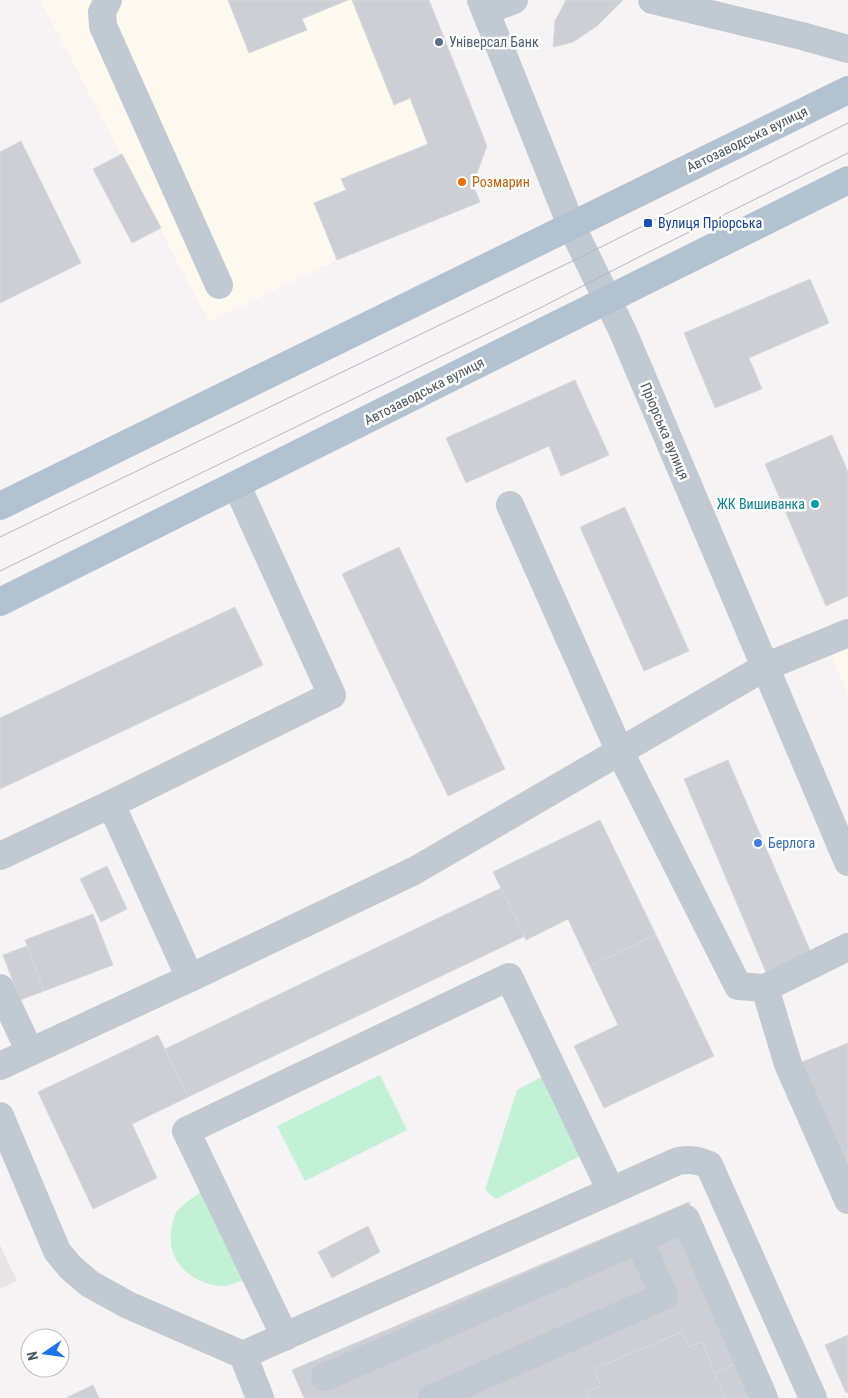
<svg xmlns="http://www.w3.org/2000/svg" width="848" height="1398" font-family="'Roboto Condensed',sans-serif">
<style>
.commercial{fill:#fdf9ef}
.education{fill:#e6e4e5}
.green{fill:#c3f1d5}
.building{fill:#cdcfd5;stroke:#d7d9de}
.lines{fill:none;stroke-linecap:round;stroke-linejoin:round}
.minor{stroke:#c1cad2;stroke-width:28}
.major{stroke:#b3c2d1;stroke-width:28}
.tram{stroke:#b5b8bd;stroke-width:1}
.service-dot{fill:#5c6f8a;stroke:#fff;stroke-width:2}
.food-dot{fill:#e8710a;stroke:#fff;stroke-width:2}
.transit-dot{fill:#1a4fb4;stroke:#fff;stroke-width:2}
.culture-dot{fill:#0f9aa8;stroke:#fff;stroke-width:2}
.shop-dot{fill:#3f7fe0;stroke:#fff;stroke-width:2}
.labels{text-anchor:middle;stroke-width:5;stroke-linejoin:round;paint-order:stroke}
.service-label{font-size:14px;fill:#4e5e75;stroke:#fff;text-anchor:start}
.street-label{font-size:14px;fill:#4a5661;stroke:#fff}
.food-label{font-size:14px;fill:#c56008;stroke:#fff;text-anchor:start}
.transit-label{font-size:14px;fill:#164399;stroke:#fff;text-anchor:start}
.culture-label{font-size:14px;fill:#0d838f;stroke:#fff;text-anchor:end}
.shop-label{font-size:14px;fill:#366cbe;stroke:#fff;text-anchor:start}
</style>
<rect width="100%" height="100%" fill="#f5f3f3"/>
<!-- commercial -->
<g class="commercial">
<polygon points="40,0 429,0 487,146 473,184 480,202 337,260 209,322"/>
<polygon points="848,649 848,695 831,656"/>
</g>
<!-- education -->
<polygon class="education" points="0,1245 17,1281 0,1289"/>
<!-- green -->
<g class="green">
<polygon points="549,1073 586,1153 496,1199 485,1190 517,1090"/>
<polygon points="380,1075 407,1130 305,1181 277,1126"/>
<path d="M203,1190L246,1279C238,1282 228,1287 220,1286C191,1283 167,1261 171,1232C172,1226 173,1218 176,1213C182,1204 195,1197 203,1190Z"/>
</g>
<!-- building -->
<g class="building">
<polygon points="228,0 348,0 302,19 307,30 249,53"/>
<polygon points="352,0 429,0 487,146 473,184 480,202 337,260 314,203 346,190 341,179 428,144 410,98 394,105"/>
<polygon points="566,0 623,0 597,26 573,42 553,47 555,21"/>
<polygon points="21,141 81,263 0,303 0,152"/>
<polygon points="122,154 161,228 132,243 93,169"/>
<polygon points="810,279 829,323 749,358 762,389 715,408 684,333"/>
<polygon points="575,380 609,455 561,476 549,446 466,483 446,438"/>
<polygon points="832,435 848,472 848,596 826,606 765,464"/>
<polygon points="625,507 689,651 644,671 580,527"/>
<polygon points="399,547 505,769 448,796 342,574"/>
<polygon points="235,607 263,665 0,789 0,718"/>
<polygon points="728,760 813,957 768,977 684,779"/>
<polygon points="600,820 656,935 590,966 568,919 526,940 493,872"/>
<polygon points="107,866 127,909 101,922 80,879"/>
<polygon points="501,888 525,936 188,1097 165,1049"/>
<polygon points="93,914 113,965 44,991 25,940"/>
<polygon points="656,935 714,1056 604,1108 574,1046 618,1025 590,966"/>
<polygon points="27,946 44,991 20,1000 3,955"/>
<polygon points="158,1035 188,1097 132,1124 157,1178 93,1209 38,1092"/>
<polygon points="848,1043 848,1172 802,1062"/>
<polygon points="689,1202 771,1398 743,1360 714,1373 702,1342 689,1347 682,1332 594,1369 601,1386 587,1392 589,1398 304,1398 292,1370"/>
<polygon points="368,1226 380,1252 332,1278 318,1252"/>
<polygon points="682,1332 689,1347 702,1342 725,1398 589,1398 587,1392 601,1386 594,1369"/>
<polygon points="848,1335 848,1392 846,1393 825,1345"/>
<polygon points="743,1360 759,1398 725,1398 714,1373"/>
<polygon points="93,1385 99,1398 66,1398"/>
</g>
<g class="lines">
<!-- minor -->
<g class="minor">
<polyline points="108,0 102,12 103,26 219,285"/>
<polyline points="481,0 571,225 623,332 848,862"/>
<polyline points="652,0 802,36 848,49"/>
<polyline points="486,11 514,0"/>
<polyline points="510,505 620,752 738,986 765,988 848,947"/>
<polyline points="111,804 190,978 414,871 765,667 848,633"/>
<polyline points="0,856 111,804 332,695 237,486"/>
<polyline points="0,988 30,1052"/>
<polyline points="765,988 788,1064 848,1200"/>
<polyline points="0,1066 190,978"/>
<path d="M0,1116L57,1251L70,1267L90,1284L128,1305L243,1355L678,1161C690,1159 698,1160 709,1165L813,1398"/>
<polyline points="285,1337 186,1131 509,977 611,1191"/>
<polyline points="243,1355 260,1398"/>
<polyline points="325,1377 686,1219 764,1398"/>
<polyline points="432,1398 664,1296 639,1240"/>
</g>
<!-- major -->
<g class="major">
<polyline points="0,506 848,90"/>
<path d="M0,602C283,463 564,319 848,180"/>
</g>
<!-- tram -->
<g class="tram">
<polyline points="0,537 585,255 848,123"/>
<polyline points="0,571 540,308 637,258 848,153"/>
</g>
</g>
<!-- markers -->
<circle class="service-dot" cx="439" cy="42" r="5"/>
<circle class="food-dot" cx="462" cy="182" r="5"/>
<rect class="transit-dot" x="643" y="218" width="10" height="10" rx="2.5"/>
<circle class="culture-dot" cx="815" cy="504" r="5"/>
<circle class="shop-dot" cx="758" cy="843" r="5"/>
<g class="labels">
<!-- service labels -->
<g class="service-label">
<text x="449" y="47">Універсал Банк</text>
</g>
<!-- street labels -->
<g class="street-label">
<text transform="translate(747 139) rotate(-26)" y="5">Автозаводська вулиця</text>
<text transform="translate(424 391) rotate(-27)" y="5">Автозаводська вулиця</text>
<text transform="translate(665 431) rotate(67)" y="5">Пріорська вулиця</text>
</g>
<!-- food labels -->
<g class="food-label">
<text x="472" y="187">Розмарин</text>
</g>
<!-- transit labels -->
<g class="transit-label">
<text x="658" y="228">Вулиця Пріорська</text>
</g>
<!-- culture labels -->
<g class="culture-label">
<text x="805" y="509">ЖК Вишиванка</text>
</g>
<!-- shop labels -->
<g class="shop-label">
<text x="768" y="848">Берлога</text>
</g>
</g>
<!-- north arrow -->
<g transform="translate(45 1353) rotate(257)"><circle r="24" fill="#ffffff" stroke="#b7bbc0"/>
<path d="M0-4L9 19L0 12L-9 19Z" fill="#1a73e8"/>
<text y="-8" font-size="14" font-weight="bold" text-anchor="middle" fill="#4a5661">N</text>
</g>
</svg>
